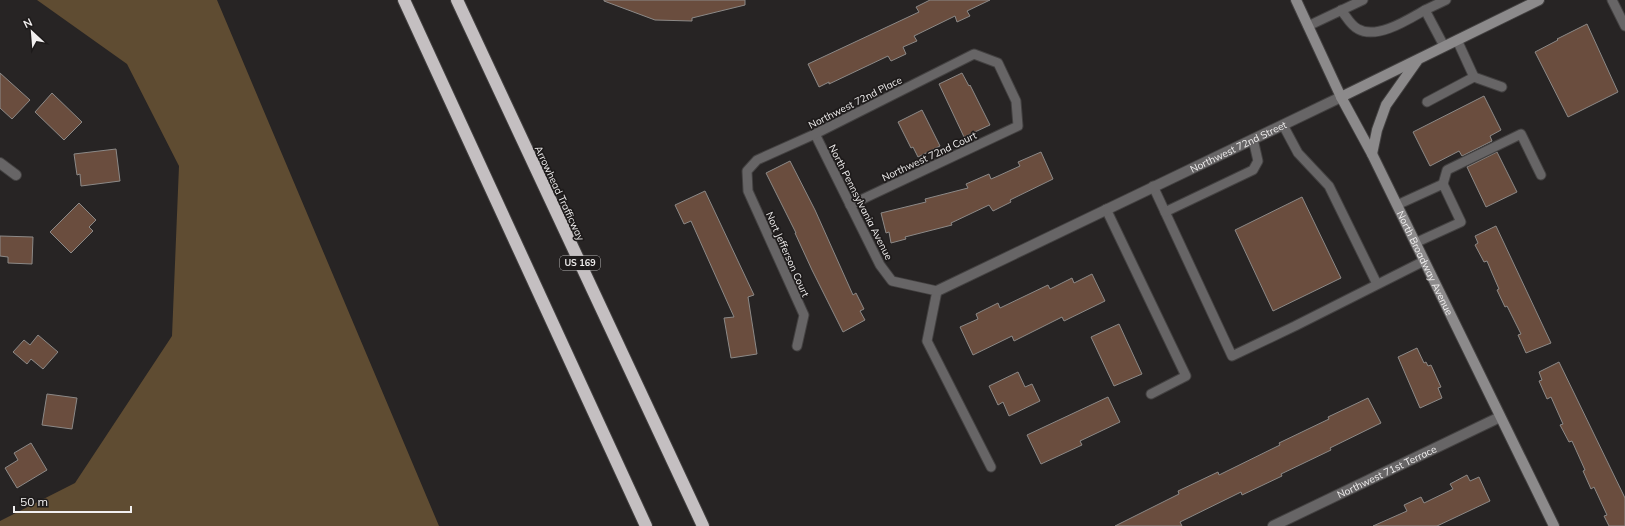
<svg xmlns="http://www.w3.org/2000/svg" width="1625" height="526" font-family="Mulish,sans-serif">
<style>
.forest{fill:#5f4c32}
.building{fill:#6a4d3e;stroke:#8c8987}
.lines{fill:none;stroke-linecap:round;stroke-linejoin:round}
.lane-casing{stroke:#434141;stroke-width:11}
.street-casing{stroke:#434141;stroke-width:12}
.secondary-casing{stroke:#434141;stroke-width:12}
.highway-casing{stroke:#434141;stroke-width:14}
.lane{stroke:#676566;stroke-width:9}
.street{stroke:#676566;stroke-width:10}
.secondary{stroke:#8c8a8b;stroke-width:10}
.highway{stroke:#c4bfc1;stroke-width:12}
.labels{text-anchor:middle;stroke-width:3.5;stroke-linejoin:round;paint-order:stroke}
.shield{fill:#1e1b1b;stroke:#b2b0b0;stroke-width:1}
.shield-label{font-size:9px;font-weight:bold;fill:#f2f0f0}
.street-label{font-size:10px;fill:#f2f0f0;stroke:#1e1b1b}
</style>
<rect width="100%" height="100%" fill="#272424"/>
<!-- forest -->
<polygon class="forest" points="37,0 217,0 439,526 0,526 0,521 75,483 172,336 179,166 127,64"/>
<!-- building -->
<g class="building">
<polygon points="604,0 745,0 745,5 692,18 692,21 655,20 604,1"/>
<polygon points="930,0 990,0 967,11 970,16 957,22 955,16 914,36 917,41 903,47 906,54 891,61 888,56 829,84 829,82 819,87 808,64 919,12 916,7"/>
<polygon points="1587,24 1618,92 1568,117 1535,52 1558,40 1557,39"/>
<polygon points="0,73 30,100 12,119 0,108"/>
<polygon points="962,73 969,86 970,85 990,125 964,137 939,84"/>
<polygon points="52,93 82,122 64,140 35,112"/>
<polygon points="1484,96 1501,130 1490,136 1492,141 1462,156 1459,151 1430,166 1413,132"/>
<polygon points="922,110 940,146 918,157 913,147 911,148 898,122"/>
<polygon points="116,149 120,181 81,186 80,174 77,175 74,154"/>
<polygon points="1041,152 1053,179 1010,200 1011,202 993,211 989,205 951,223 952,225 905,237 906,239 891,243 889,232 886,233 881,213 926,202 925,199 968,188 966,184 989,174 991,179 998,176 1020,166 1018,162"/>
<polygon points="1497,152 1517,192 1486,207 1467,167"/>
<polygon points="790,161 815,210 853,295 856,293 864,309 860,311 865,320 843,332 812,270 795,233 796,233 766,173"/>
<polygon points="705,191 754,295 748,297 757,354 731,358 724,318 734,317 691,221 684,224 675,205"/>
<polygon points="1302,197 1341,278 1273,311 1235,230"/>
<polygon points="79,203 96,220 89,227 93,231 71,253 50,232"/>
<polygon points="1496,226 1551,343 1526,353 1518,335 1521,334 1507,306 1505,307 1497,290 1499,289 1492,273 1487,261 1484,262 1475,245 1478,243 1475,236"/>
<polygon points="0,236 33,237 32,264 8,263 8,257 0,256"/>
<polygon points="1092,274 1105,301 1064,321 1062,317 1014,341 1012,336 973,355 960,327 978,319 976,314 998,303 1000,308 1048,285 1050,289 1072,278 1074,283"/>
<polygon points="1119,324 1142,374 1114,386 1091,337"/>
<polygon points="38,335 58,352 43,369 31,359 27,364 13,352 24,340 30,345"/>
<polygon points="1417,348 1424,363 1426,362 1428,366 1431,365 1441,387 1438,388 1442,398 1420,408 1398,357"/>
<polygon points="1559,362 1625,498 1625,526 1609,526 1604,516 1607,515 1594,487 1591,489 1583,471 1585,470 1572,441 1569,442 1560,425 1563,424 1551,397 1547,399 1539,381 1542,380 1539,372"/>
<polygon points="1018,372 1025,387 1032,384 1040,401 1009,416 1003,402 998,405 989,386"/>
<polygon points="47,394 77,398 72,429 42,425"/>
<polygon points="1108,397 1120,422 1080,441 1082,445 1041,464 1027,435"/>
<polygon points="1368,398 1381,423 1330,448 1331,450 1281,474 1282,476 1242,495 1241,492 1180,522 1182,526 1115,526 1179,494 1178,491 1218,472 1219,475 1280,445 1279,443 1329,419 1328,417"/>
<polygon points="31,443 47,470 17,488 5,468 18,460 14,453"/>
<polygon points="1467,475 1470,481 1479,477 1490,501 1437,526 1373,526 1407,511 1404,505 1421,497 1424,503 1453,489 1450,484"/>
</g>
<g class="lines">
<defs>
<g id="lane">
<polyline points="1612,0 1625,26"/>
<path d="M1341,10C1346,16 1351,26 1358,29C1377,40 1409,19 1425,10"/>
<polyline points="1308,26 1363,0"/>
<polyline points="1444,46 1425,10 1446,0"/>
<polyline points="1474,77 1502,87"/>
<polyline points="1427,102 1474,77 1457,40"/>
<polyline points="1283,125 1298,153 1329,186 1377,284"/>
<polyline points="815,134 880,265 892,281 937,291 927,341 991,467"/>
<polyline points="1443,184 1447,170 1521,134 1541,175"/>
<polyline points="1153,186 1232,356 1295,326 1424,261"/>
<polyline points="1397,205 1443,184 1461,222 1415,243"/>
<polyline points="1106,209 1186,376 1151,394"/>
<polyline points="1165,212 1253,170 1258,161 1253,139"/>
<polyline points="797,346 804,315 748,191 747,171 757,160 815,134 974,54 998,63 1016,101 1018,126 850,205"/>
</g>
<g id="street">
<polyline points="0,163 16,175"/>
<path id="s1" d="M937,291L1341,97"/>
<path id="s2" d="M1273,526L1500,417"/>
</g>
<g id="secondary">
<path id="s3" d="M1296,0L1341,97L1372,154L1554,526"/>
<polyline points="1341,97 1539,0"/>
<polyline points="1372,154 1377,130 1386,105 1417,61"/>
</g>
<g id="highway">
<polyline points="404,0 646,526"/>
<polyline points="457,0 703,526"/>
</g>
</defs>
<!-- lane casing -->
<use href="#lane" class="lane-casing"/>
<!-- street casing -->
<use href="#street" class="street-casing"/>
<!-- secondary casing -->
<use href="#secondary" class="secondary-casing"/>
<!-- highway casing -->
<use href="#highway" class="highway-casing"/>
<!-- lane -->
<use href="#lane" class="lane"/>
<!-- street -->
<use href="#street" class="street"/>
<!-- secondary -->
<use href="#secondary" class="secondary"/>
<!-- highway -->
<use href="#highway" class="highway"/>
</g>
<g class="labels">
<!-- shield labels -->
<rect class="shield" x="560" y="256" width="40" height="14" rx="3"/>
<g class="shield-label">
<text x="580" y="266">US 169</text>
</g>
<!-- street labels -->
<g class="street-label">
<text transform="translate(855 102) rotate(-27)" y="4">Northwest 72nd Place</text>
<text dy="4" stroke="none"><textPath href="#s1" startOffset="334">Northwest 72nd Street</textPath></text>
<text transform="translate(929 156) rotate(-25)" y="4">Northwest 72nd Court</text>
<text transform="translate(560 193) rotate(65)" y="4">Arrowhead Trafficway</text>
<text transform="translate(861 202) rotate(63)" y="4">North Pennsylvania Avenue</text>
<text transform="translate(788 254) rotate(66)" y="4">Nort Jefferson Court</text>
<text dy="4" stroke="none"><textPath href="#s3" startOffset="293">North Broadway Avenue</textPath></text>
<text dy="4" stroke="none"><textPath href="#s2" startOffset="126">Northwest 71st Terrace</textPath></text>
</g>
</g>
<!-- north arrow -->
<g transform="translate(32 32) rotate(334)" stroke="#1e1b1b" stroke-width="3" paint-order="stroke">
<path d="M0-3L7 15L0 10L-7 15Z" fill="#f2f0f0"/>
<text y="-6" font-size="11" font-weight="bold" text-anchor="middle" fill="#f2f0f0">N</text>
</g>
<!-- scale -->
<path d="M14 506v6h117v-6" fill="none" stroke="#f2f0f0" stroke-width="2"/>
<text x="20" y="506" font-size="12" fill="#f2f0f0" stroke="#1e1b1b" stroke-width="3" paint-order="stroke">50 m</text>
</svg>
